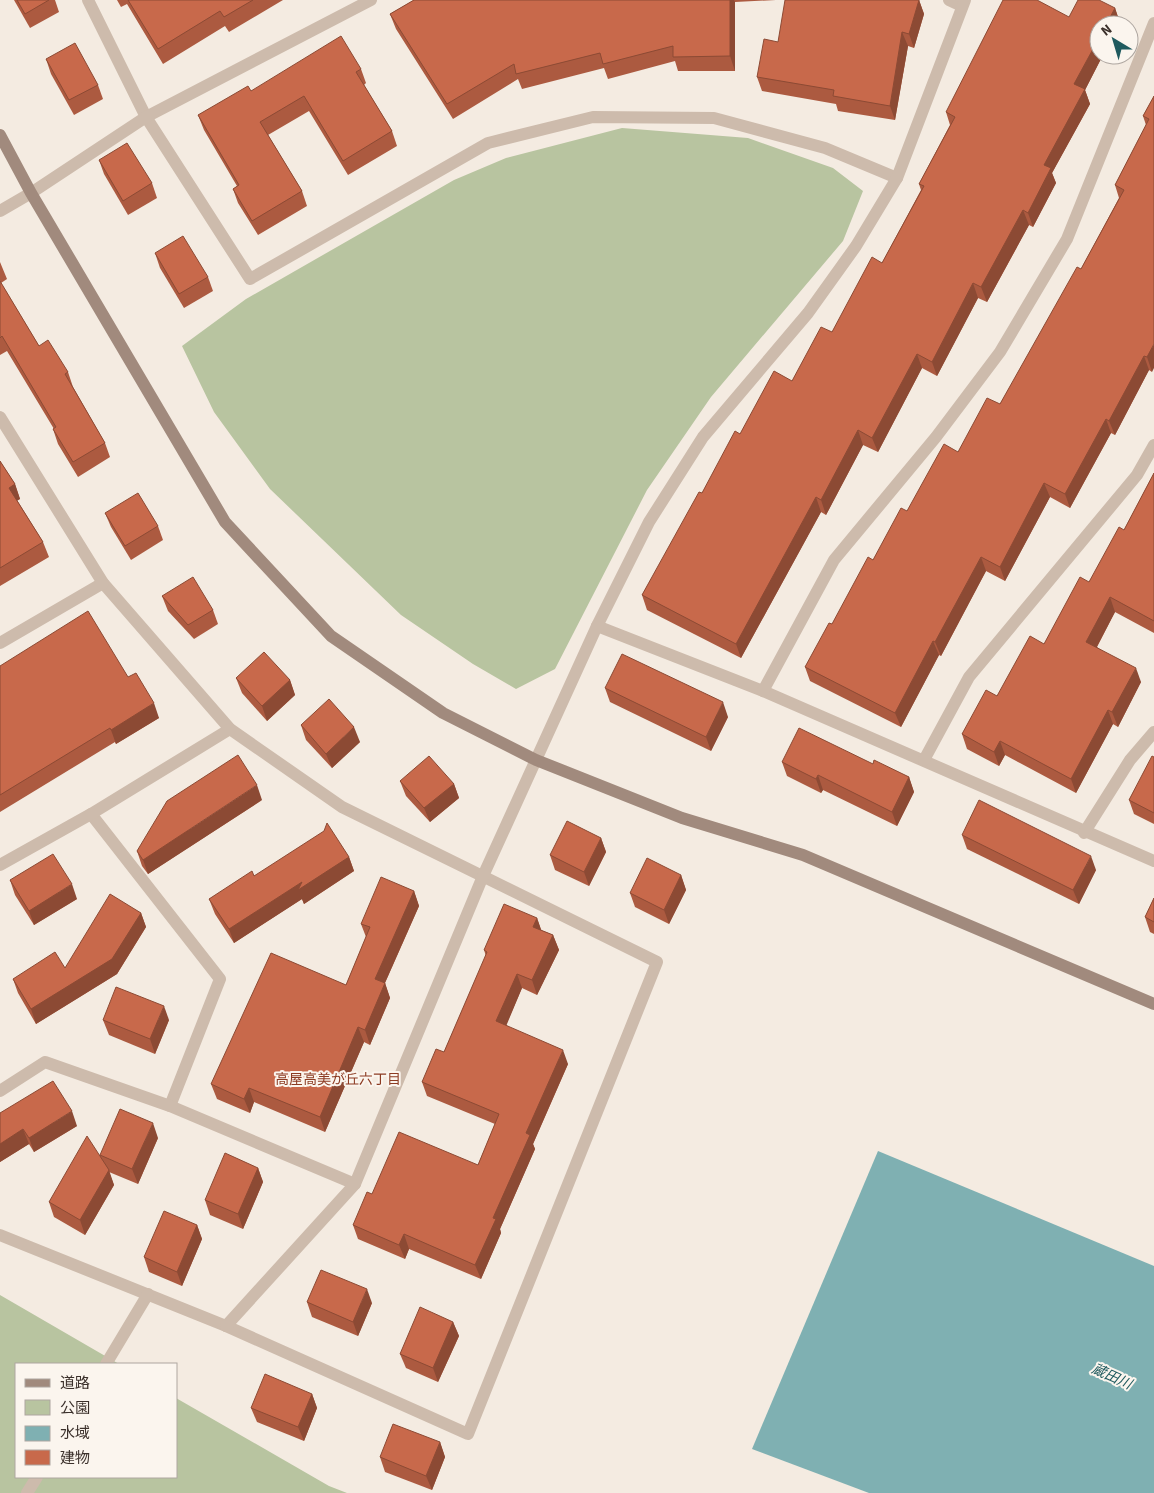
<svg xmlns="http://www.w3.org/2000/svg" width="1154" height="1493" font-family="'Source Sans 3','Noto Sans JP',sans-serif">
<style>
.green{fill:#b8c4a0}
.water{fill:#7fb0b2}
.lines{fill:none;stroke-linecap:round;stroke-linejoin:round}
.street{stroke:#cdbbac;stroke-width:12}
.secondary{stroke:#a18a7d;stroke-width:12}
.wall{fill:#ac5a40}
.shaded-wall{fill:#8c4a34}
.building{fill:#c8694b;stroke:#8c4a34}
.labels{text-anchor:middle;stroke-width:4;stroke-linejoin:round;paint-order:stroke}
.neighbourhood-label{font-size:14px;fill:#8c3b22;stroke:#fbf5ee}
.water-label{font-size:14px;font-style:italic;fill:#1f5a5e;stroke:#fbf5ee}
</style>
<rect width="100%" height="100%" fill="#f4ebe1"/>
<!-- green -->
<g class="green">
<polygon points="622,128 748,138 833,168 863,191 843,241 711,397 647,490 555,669 516,689 473,664 401,615 270,489 214,412 182,346 246,299 454,180 506,158"/>
<polygon points="0,1295 119,1364 16,1364 16,1477 176,1477 176,1398 329,1486 347,1493 0,1493"/>
</g>
<!-- water -->
<polygon class="water" points="878,1151 1154,1266 1154,1493 869,1493 752,1449"/>
<g class="lines">
<!-- street -->
<g class="street">
<polyline points="88,0 146,117 250,279 488,143 593,117 714,118 825,148 897,178"/>
<polyline points="949,0 962,6"/>
<polyline points="0,211 31,193 146,117 371,0"/>
<polyline points="0,417 103,583 230,729 342,807 657,962 468,1434 226,1326 0,1235"/>
<polyline points="597,626 763,691 1154,861"/>
<polyline points="0,643 103,583"/>
<polyline points="763,691 834,560 936,437 1000,352 1067,239 1154,23"/>
<polyline points="924,760 969,677 1137,475 1154,445"/>
<polyline points="91,814 220,979 170,1106"/>
<polyline points="1084,833 1130,760 1154,732"/>
<polyline points="0,865 91,814 230,729"/>
<polyline points="0,1091 45,1062 170,1106 355,1184"/>
<polyline points="226,1326 355,1184 483,876 597,626 649,522 703,437 808,313 856,246 897,178 965,0"/>
<polyline points="106,1364 148,1294"/>
<polyline points="27,1493 37,1477"/>
</g>
<!-- secondary -->
<polyline class="secondary" points="0,135 31,193 225,522 331,636 443,713 536,760 682,818 803,855 1154,1004"/>
</g>
<!-- wall -->
<g class="wall">
<polygon points="14,0 55,0 59,12 30,28"/>
<polygon points="117,0 283,0 229,32 225,26 163,64 127,4 121,7"/>
<polygon points="414,0 776,0 735,2 735,71 678,71 675,61 608,79 604,68 522,89 518,79 453,119 396,29 390,14"/>
<polygon points="919,0 924,14 914,48 908,46 895,120 838,111 836,104 762,91 757,77 778,42"/>
<polygon points="1115,8 1120,23 1099,55 1103,55 1085,90 1090,104 1052,173 1056,183 1033,227 1029,225 987,302 978,298 937,376 922,368 878,452 863,445 826,515 821,512 741,658 647,610 642,595 702,493 740,434 792,381 832,332 882,263 921,190 919,184 950,125 946,112 1069,17"/>
<polygon points="46,59 98,85 103,99 74,115 51,74"/>
<polygon points="361,69 366,83 364,85 392,131 397,146 348,175 309,111 268,135 302,191 307,206 258,235 238,203 233,189 237,186 204,130 198,115 251,91"/>
<polygon points="1154,96 1152,372 1149,370 1115,435 1111,433 1070,508 1050,497 1005,581 986,571 941,656 939,655 901,727 810,681 805,667 873,560 907,511 958,452 1000,404 1081,269 1119,198 1115,185 1146,125 1143,116"/>
<polygon points="99,160 152,183 157,198 128,215 104,174"/>
<polygon points="155,253 208,277 213,291 184,308 160,268"/>
<polygon points="0,262 7,279 1,283 39,346 68,372 73,387 105,443 110,457 78,477 58,444 53,429 54,429 7,351 0,355"/>
<polygon points="0,461 15,484 20,499 17,500 43,542 49,557 0,586"/>
<polygon points="1154,473 1154,633 1115,612 1097,647 1141,682 1118,727 1113,724 1076,793 1005,755 999,766 967,749 962,734 1044,644 1089,582 1124,530"/>
<polygon points="105,513 158,526 163,540 131,560 111,527"/>
<polygon points="162,596 213,610 218,624 194,639 168,611"/>
<polygon points="0,666 128,677 159,718 116,744 115,742 0,812"/>
<polygon points="236,678 290,680 295,695 267,721 242,693"/>
<polygon points="605,688 728,717 711,751 610,702"/>
<polygon points="301,725 360,742 332,768 306,740"/>
<polygon points="1154,757 1154,824 1134,814 1129,800"/>
<polygon points="782,762 873,764 909,777 914,792 897,826 823,790 821,793 787,776"/>
<polygon points="400,781 454,784 459,798 430,822 406,796"/>
<polygon points="262,800 148,874 142,866 137,851"/>
<polygon points="962,835 1096,870 1079,904 967,849"/>
<polygon points="601,838 606,852 589,886 555,870 550,855"/>
<polygon points="349,857 354,871 304,904 302,899 234,943 215,914 209,899 254,876"/>
<polygon points="681,875 686,890 669,924 635,907 630,893"/>
<polygon points="10,880 77,899 34,925 15,895"/>
<polygon points="414,891 419,906 385,983 390,998 370,1045 364,1042 325,1132 254,1102 250,1113 217,1099 211,1084 346,985 366,937 361,924"/>
<polygon points="1154,898 1154,934 1150,932 1145,917"/>
<polygon points="141,913 146,927 117,974 36,1024 18,993 13,979 65,968"/>
<polygon points="537,918 541,930 553,935 559,950 537,995 522,988 506,1025 568,1064 533,1144 535,1149 500,1229 501,1233 481,1279 409,1249 405,1259 358,1239 353,1225 372,1194 478,1165 495,1124 427,1096 422,1082 444,1052 486,956 484,950"/>
<polygon points="103,1020 169,1020 155,1054 109,1035"/>
<polygon points="0,1113 77,1126 34,1152 29,1144 0,1162"/>
<polygon points="158,1138 138,1184 109,1172 114,1185 85,1235 54,1217 49,1202 100,1155"/>
<polygon points="258,1168 263,1182 243,1229 210,1215 205,1200"/>
<polygon points="197,1225 202,1239 182,1286 149,1272 144,1257"/>
<polygon points="307,1302 372,1303 358,1336 312,1317"/>
<polygon points="453,1322 459,1336 438,1382 406,1368 400,1354"/>
<polygon points="312,1394 317,1408 304,1441 257,1422 251,1408"/>
<polygon points="440,1442 445,1457 432,1490 385,1472 380,1457"/>
</g>
<!-- shaded-wall -->
<g class="shaded-wall">
<polygon points="730,0 734,0 735,2 735,71 730,56"/>
<polygon points="919,0 924,14 914,48 909,34"/>
<polygon points="1115,8 1120,23 1119,25 1106,25"/>
<polygon points="902,32 908,46 895,120 890,106"/>
<polygon points="1099,38 1099,55 1103,55 1085,90 1090,104 1052,173 1056,183 1033,227 1028,213 1044,165 1074,84"/>
<polygon points="1023,210 1029,225 987,302 981,287"/>
<polygon points="973,283 978,298 937,376 932,362"/>
<polygon points="1154,344 1154,368 1152,372 1147,357"/>
<polygon points="917,354 922,368 878,452 872,438"/>
<polygon points="1144,356 1149,370 1115,435 1109,421"/>
<polygon points="1106,419 1111,433 1070,508 1065,494"/>
<polygon points="858,430 863,445 826,515 821,500"/>
<polygon points="1044,483 1050,497 1005,581 1000,567"/>
<polygon points="15,484 20,499 15,502 9,488"/>
<polygon points="816,497 821,512 741,658 736,644"/>
<polygon points="981,557 986,571 941,656 935,642"/>
<polygon points="1110,597 1115,612 1092,656 1086,642"/>
<polygon points="933,641 939,655 901,727 895,713"/>
<polygon points="1136,668 1141,682 1118,727 1112,712"/>
<polygon points="290,680 295,695 267,721 262,706"/>
<polygon points="723,702 728,717 711,751 706,737"/>
<polygon points="154,703 159,718 116,744 111,730"/>
<polygon points="1108,710 1113,724 1076,793 1071,779"/>
<polygon points="354,727 360,742 332,768 326,754"/>
<polygon points="1000,741 1005,755 999,766 994,752"/>
<polygon points="818,775 823,790 821,793 816,779"/>
<polygon points="909,777 914,792 897,826 892,812"/>
<polygon points="454,784 459,798 430,822 424,808"/>
<polygon points="257,785 262,800 148,874 143,860"/>
<polygon points="601,838 606,852 589,886 584,872"/>
<polygon points="1091,856 1096,870 1079,904 1073,890"/>
<polygon points="349,857 354,871 304,904 302,899 234,943 229,929 302,882"/>
<polygon points="681,875 686,890 669,924 664,910"/>
<polygon points="72,884 77,899 34,925 29,911"/>
<polygon points="414,891 419,906 380,994 375,979"/>
<polygon points="141,913 146,927 117,974 36,1024 31,1009"/>
<polygon points="537,918 542,932 533,927"/>
<polygon points="553,935 559,950 537,995 532,980"/>
<polygon points="517,974 522,988 502,1036 496,1021"/>
<polygon points="385,983 390,998 370,1045 365,1030"/>
<polygon points="164,1006 169,1020 155,1054 150,1039"/>
<polygon points="358,1027 364,1042 325,1132 320,1117"/>
<polygon points="563,1050 568,1064 533,1144 535,1149 500,1229 501,1233 481,1279 475,1265 526,1133"/>
<polygon points="249,1088 254,1102 250,1113 244,1099"/>
<polygon points="72,1111 77,1126 34,1152 29,1138"/>
<polygon points="153,1123 158,1138 138,1184 132,1169"/>
<polygon points="23,1129 29,1144 0,1162 0,1144"/>
<polygon points="258,1168 263,1182 243,1229 238,1214"/>
<polygon points="109,1170 114,1185 85,1235 80,1220"/>
<polygon points="197,1225 202,1239 182,1286 177,1272"/>
<polygon points="404,1234 409,1249 405,1259 399,1245"/>
<polygon points="367,1289 372,1303 358,1336 353,1322"/>
<polygon points="453,1322 459,1336 438,1382 433,1368"/>
<polygon points="312,1394 317,1408 304,1441 298,1427"/>
<polygon points="440,1442 445,1457 432,1490 426,1476"/>
</g>
<!-- building -->
<g class="building">
<polygon points="17,0 49,0 25,14"/>
<polygon points="128,0 253,0 224,17 220,11 158,49"/>
<polygon points="414,0 730,0 730,56 673,57 673,46 603,64 600,53 516,74 514,64 447,104 390,14"/>
<polygon points="785,0 919,0 909,34 902,32 890,106 833,96 834,90 757,77 764,39 778,42"/>
<polygon points="1003,0 1037,0 1069,17 1078,0 1099,0 1115,8 1106,25 1099,25 1099,38 1074,84 1085,89 1044,165 1051,168 1028,213 1023,210 981,287 973,283 932,362 917,354 872,438 858,430 821,500 816,497 736,644 642,595 699,492 702,493 735,431 740,434 774,371 792,381 821,327 832,332 872,257 882,263 924,186 919,184 955,117 946,112"/>
<polygon points="341,36 361,69 356,72 392,131 343,161 304,96 260,122 302,191 252,221 233,189 239,185 198,115 248,86 251,91"/>
<polygon points="75,43 98,85 69,100 46,59"/>
<polygon points="1154,96 1154,344 1147,357 1144,356 1109,421 1106,419 1065,494 1044,483 1000,567 981,557 935,642 933,641 895,713 805,667 829,623 832,624 868,557 873,560 901,508 907,511 944,444 958,452 987,398 1000,404 1077,267 1081,269 1124,190 1115,185 1149,119 1143,116"/>
<polygon points="127,143 152,183 123,201 99,160"/>
<polygon points="183,236 208,277 179,294 155,253"/>
<polygon points="0,281 39,346 48,340 68,372 65,374 105,443 73,462 53,429 56,427 2,336 0,338"/>
<polygon points="0,461 15,484 9,488 43,542 0,568"/>
<polygon points="1154,473 1154,621 1110,597 1086,642 1136,668 1112,712 1108,710 1071,779 1000,741 994,752 962,734 986,690 997,696 1030,636 1044,644 1080,577 1089,582 1119,527 1124,530"/>
<polygon points="138,493 158,526 125,546 105,513"/>
<polygon points="193,577 213,610 188,625 162,596"/>
<polygon points="88,611 128,677 136,673 154,703 111,730 110,728 0,795 0,666"/>
<polygon points="264,652 290,680 262,706 236,678"/>
<polygon points="622,654 723,702 706,737 605,688"/>
<polygon points="329,699 354,727 326,754 301,725"/>
<polygon points="799,728 873,764 874,760 909,777 892,812 818,775 816,779 782,762"/>
<polygon points="238,755 257,785 143,860 137,851 167,801"/>
<polygon points="429,756 454,784 424,808 400,781"/>
<polygon points="1152,756 1154,757 1154,813 1129,800"/>
<polygon points="979,800 1091,856 1073,890 962,835"/>
<polygon points="567,821 601,838 584,872 550,855"/>
<polygon points="327,823 349,857 298,890 302,882 229,929 209,899 252,871 254,876 324,831"/>
<polygon points="53,854 72,884 29,911 10,880"/>
<polygon points="647,858 681,875 664,910 630,893"/>
<polygon points="381,877 414,891 375,979 385,983 365,1030 358,1027 320,1117 249,1088 244,1099 211,1084 271,953 346,985 370,927 361,924"/>
<polygon points="110,894 141,913 112,959 31,1009 13,979 55,952 65,968"/>
<polygon points="1154,898 1154,922 1145,917"/>
<polygon points="504,904 537,918 533,927 553,935 532,980 517,974 496,1021 563,1050 526,1133 530,1135 493,1218 496,1219 475,1265 404,1234 399,1245 353,1225 367,1192 372,1194 399,1132 478,1165 499,1114 422,1082 436,1049 444,1052 487,952 484,950"/>
<polygon points="116,987 164,1006 150,1039 103,1020"/>
<polygon points="53,1081 72,1111 29,1138 23,1129 0,1144 0,1113"/>
<polygon points="120,1109 153,1123 132,1169 100,1155"/>
<polygon points="87,1136 109,1170 80,1220 49,1202"/>
<polygon points="225,1153 258,1168 238,1214 205,1200"/>
<polygon points="164,1211 197,1225 177,1272 144,1257"/>
<polygon points="321,1270 367,1289 353,1322 307,1302"/>
<polygon points="420,1307 453,1322 433,1368 400,1354"/>
<polygon points="265,1374 312,1394 298,1427 251,1408"/>
<polygon points="393,1424 440,1442 426,1476 380,1457"/>
</g>
<g class="labels">
<!-- neighbourhood labels -->
<g class="neighbourhood-label">
<text x="338" y="1084">高屋高美が丘六丁目</text>
</g>
<!-- water labels -->
<g class="water-label">
<text transform="translate(1112 1376) rotate(24)" y="5">蔵田川</text>
</g>
</g>
<!-- legend -->
<rect x="15" y="1363" width="162" height="115" fill="#fbf5ee" stroke="#aea6a0"/>
<rect x="25" y="1379" width="25" height="8" fill="#a18a7d" stroke="#aea6a0"/>
<text x="60" y="1388" font-size="15" fill="#3b302b">道路</text>
<rect x="25" y="1400" width="25" height="15" fill="#b8c4a0" stroke="#aea6a0"/>
<text x="60" y="1413" font-size="15" fill="#3b302b">公園</text>
<rect x="25" y="1426" width="25" height="15" fill="#7fb0b2" stroke="#aea6a0"/>
<text x="60" y="1438" font-size="15" fill="#3b302b">水域</text>
<rect x="25" y="1450" width="25" height="15" fill="#c8694b" stroke="#aea6a0"/>
<text x="60" y="1463" font-size="15" fill="#3b302b">建物</text>
<!-- north arrow -->
<g transform="translate(1114 40) rotate(322)"><circle r="24" fill="#fbf5ee" stroke="#aea6a0"/>
<path d="M0-4L9 19L0 12L-9 19Z" fill="#1f5a5e"/>
<text y="-8" font-size="14" font-weight="bold" text-anchor="middle" fill="#3b302b">N</text>
</g>
</svg>
